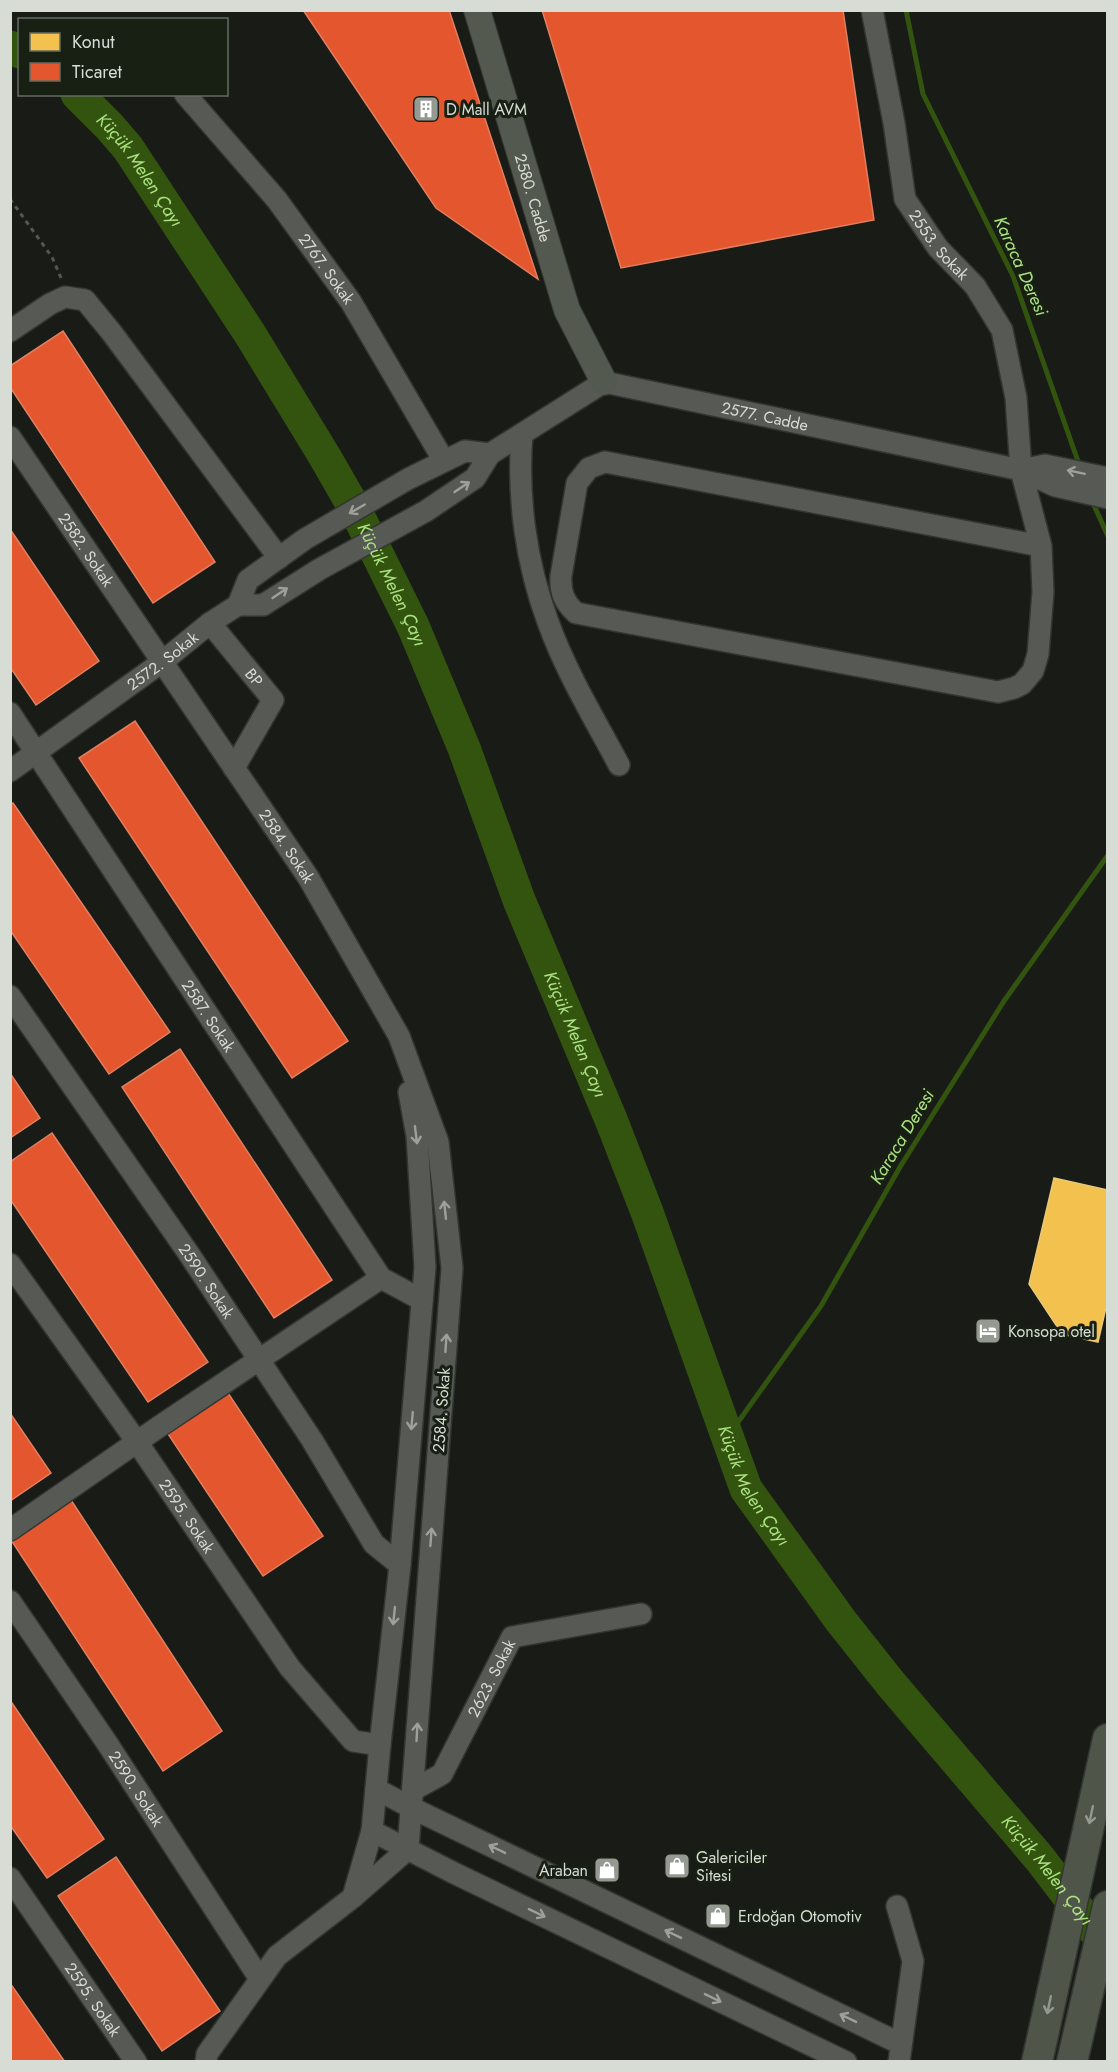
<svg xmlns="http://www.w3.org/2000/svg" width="1118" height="2072" font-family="Jost,sans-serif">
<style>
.homes{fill:#f2c14e;stroke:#eac976;stroke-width:1.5}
.shops{fill:#e4572e;stroke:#e07f60;stroke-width:1.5}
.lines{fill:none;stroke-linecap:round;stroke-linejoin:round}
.stream{stroke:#32540f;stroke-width:5}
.river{stroke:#32540f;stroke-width:33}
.minor-casing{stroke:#323530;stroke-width:24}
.major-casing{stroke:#323530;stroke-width:28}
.highway-casing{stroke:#323530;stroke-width:33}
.path{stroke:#545752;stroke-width:3;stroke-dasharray:4.5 4.5;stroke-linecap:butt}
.minor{stroke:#565954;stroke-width:21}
.major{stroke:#54594f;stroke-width:26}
.highway{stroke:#4f5649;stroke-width:30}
.oneway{stroke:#9da19a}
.oneway2{stroke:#93998e}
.labels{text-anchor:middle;stroke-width:6;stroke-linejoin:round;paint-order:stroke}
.poi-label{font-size:16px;fill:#d7dcd4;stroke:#181f13;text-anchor:start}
.street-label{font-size:16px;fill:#d7dcd4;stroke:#181f13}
.water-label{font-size:18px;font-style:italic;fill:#ace282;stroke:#181f13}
</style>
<rect width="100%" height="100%" fill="#191c16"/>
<!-- homes -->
<polygon class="homes" points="1054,1178 1108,1190 1108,1299 1098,1342 1062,1334 1029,1284"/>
<!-- shops -->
<g class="shops">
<polygon points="303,10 449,10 538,279 436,208"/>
<polygon points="542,10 843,10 874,220 621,268"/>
<polygon points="63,331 215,562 153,603 10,387 10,366"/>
<polygon points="10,529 99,661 36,705 10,667"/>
<polygon points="135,721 348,1041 292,1078 79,758"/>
<polygon points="13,803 170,1032 109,1074 10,930 10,805"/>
<polygon points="180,1049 332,1280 274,1318 122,1087"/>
<polygon points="10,1073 40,1118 10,1138"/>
<polygon points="52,1133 208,1362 148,1402 10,1199 10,1162"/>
<polygon points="228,1393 323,1536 263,1576 168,1434"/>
<polygon points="10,1413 51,1473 10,1501"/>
<polygon points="71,1500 222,1731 163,1771 11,1540"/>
<polygon points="10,1700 104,1839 47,1878 10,1825"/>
<polygon points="116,1857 220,2011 162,2051 58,1896"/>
<polygon points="10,1983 65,2062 10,2062"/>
</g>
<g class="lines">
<!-- stream -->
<g class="stream">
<polyline points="906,10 923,94 1013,276 1080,467"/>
<polyline points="1092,501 1108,536"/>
<polyline points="726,1439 821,1306 900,1167 1004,1001 1108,855"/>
</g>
<!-- river -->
<g class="river">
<polyline points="10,47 20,52"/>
<path id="s1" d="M77,94L110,127L128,148L250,334L325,457L356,511L413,626L464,748L519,900L612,1122L647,1212L746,1489L841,1621L891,1684L1040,1859L1108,1948"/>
</g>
<defs>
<g id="minor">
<path id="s2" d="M872,10L894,123L905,199L938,248L975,286L1002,330L1016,398L1021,470L1041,546L1043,592L1038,654L1033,671L1022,684L1014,688L998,692L576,613C564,602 560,592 561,576L577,483L589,468L605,462L1041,546"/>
<path id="s3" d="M185,94L277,200L351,302L444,461"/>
<polyline points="10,331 50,304 65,297 85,300 112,333 279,558"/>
<path d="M522,434C517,497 526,563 548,622C566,672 594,718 619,765"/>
<path id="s4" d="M10,437L308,877L399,1036L438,1142L452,1268L408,1849L352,1898L277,1956L207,2054L206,2062"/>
<polyline points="1021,470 1045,465 1108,478"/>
<polyline points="238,605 248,580 305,539 408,479 465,451 490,454"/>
<path id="s5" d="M210,623L273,700L234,768"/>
<path id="s6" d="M10,713L381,1278L422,1300"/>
<path id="s7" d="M10,771L162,662L210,623L238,605H263L320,569L426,511L475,478L490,454L604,382L1021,470L1055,486L1108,498"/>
<path id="s8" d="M10,996L189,1254L312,1440L374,1544L400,1565"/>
<path id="s9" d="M10,1264L137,1442L290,1668L353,1741L380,1745"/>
<polyline points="10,1530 160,1426 381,1278"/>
<path id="s10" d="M10,1601L107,1743L260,1979"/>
<polyline points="376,1789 412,1808 901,2044"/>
<path id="s11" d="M413,1790L442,1774L512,1637L641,1614"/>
<polyline points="372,1831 454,1873 846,2062"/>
<path id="s12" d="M10,1878L136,2062"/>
<polyline points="353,1897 372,1831 380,1745 400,1565 425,1267 417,1136 409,1092"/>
<polyline points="897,1906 913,1961 899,2062"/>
</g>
<g id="major">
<path id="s13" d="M477,10L567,310L604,382"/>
</g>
<g id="highway">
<polyline points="1037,2062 1108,1739"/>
<polyline points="1072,2062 1108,1906"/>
</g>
</defs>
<!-- minor casing -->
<use href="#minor" class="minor-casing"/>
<!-- major casing -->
<use href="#major" class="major-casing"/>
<!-- highway casing -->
<use href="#highway" class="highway-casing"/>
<!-- path -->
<polyline class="path" points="10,199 52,257 61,278"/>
<!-- minor -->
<use href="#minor" class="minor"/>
<!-- major -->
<use href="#major" class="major"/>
<!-- highway -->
<use href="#highway" class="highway"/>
</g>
<!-- one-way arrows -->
<defs><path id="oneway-shaft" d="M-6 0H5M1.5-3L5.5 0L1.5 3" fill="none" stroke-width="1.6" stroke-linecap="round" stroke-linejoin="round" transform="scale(1.5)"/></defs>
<g class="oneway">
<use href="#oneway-shaft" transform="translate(1076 472) rotate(-168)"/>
<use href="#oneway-shaft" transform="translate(462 487) rotate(-34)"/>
<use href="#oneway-shaft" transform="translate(357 509) rotate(150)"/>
<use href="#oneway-shaft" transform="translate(280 593) rotate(-34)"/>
<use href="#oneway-shaft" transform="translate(416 1135) rotate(83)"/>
<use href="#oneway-shaft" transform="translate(445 1210) rotate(-96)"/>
<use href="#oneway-shaft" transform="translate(446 1343) rotate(-86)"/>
<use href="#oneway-shaft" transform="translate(412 1421) rotate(95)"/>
<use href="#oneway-shaft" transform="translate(431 1537) rotate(-86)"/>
<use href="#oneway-shaft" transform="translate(394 1616) rotate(96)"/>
<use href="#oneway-shaft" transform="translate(417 1732) rotate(-87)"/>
<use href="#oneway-shaft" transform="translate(497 1849) rotate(-154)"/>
<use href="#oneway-shaft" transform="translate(537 1913) rotate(26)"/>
<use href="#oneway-shaft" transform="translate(673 1934) rotate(-154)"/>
<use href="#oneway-shaft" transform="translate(713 1998) rotate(26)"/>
<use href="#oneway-shaft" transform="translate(848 2018) rotate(-154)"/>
</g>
<g class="oneway2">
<use href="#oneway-shaft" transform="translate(1091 1815) rotate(102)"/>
<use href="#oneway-shaft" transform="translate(1049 2005) rotate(102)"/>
</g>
<!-- icons -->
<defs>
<symbol id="building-square" viewBox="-11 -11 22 22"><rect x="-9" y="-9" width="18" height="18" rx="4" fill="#949992" stroke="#181f13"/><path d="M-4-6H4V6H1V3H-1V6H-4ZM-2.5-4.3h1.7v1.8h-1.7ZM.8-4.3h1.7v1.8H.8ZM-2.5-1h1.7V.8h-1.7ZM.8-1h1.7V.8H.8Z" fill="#fff"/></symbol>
<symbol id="hotel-square" viewBox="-11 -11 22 22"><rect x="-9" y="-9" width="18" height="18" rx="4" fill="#949992" stroke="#181f13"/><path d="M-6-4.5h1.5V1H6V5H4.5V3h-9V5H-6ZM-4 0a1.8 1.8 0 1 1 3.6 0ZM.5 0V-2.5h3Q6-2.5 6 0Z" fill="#fff"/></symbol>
<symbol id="shop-square" viewBox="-11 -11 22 22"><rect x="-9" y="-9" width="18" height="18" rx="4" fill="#949992" stroke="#181f13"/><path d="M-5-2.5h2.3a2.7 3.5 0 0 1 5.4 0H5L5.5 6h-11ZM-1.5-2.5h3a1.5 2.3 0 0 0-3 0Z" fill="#fff"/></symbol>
</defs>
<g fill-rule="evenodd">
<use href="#building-square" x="411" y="94" width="30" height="30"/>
<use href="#hotel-square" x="973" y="1316" width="30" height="30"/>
<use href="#shop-square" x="662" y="1851" width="30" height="30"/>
<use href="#shop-square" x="592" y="1855" width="30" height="30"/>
<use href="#shop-square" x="703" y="1901" width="30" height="30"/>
</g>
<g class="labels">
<!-- poi labels -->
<g class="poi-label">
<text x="446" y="115">D Mall AVM</text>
<text x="1008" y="1337">Konsopa otel</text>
<text x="696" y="1863">Galericiler<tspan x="696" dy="18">Sitesi</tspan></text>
<text x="588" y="1876" text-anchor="end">Araban</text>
<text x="738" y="1922">Erdoğan Otomotiv</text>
</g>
<!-- street labels -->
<g class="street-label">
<text dy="6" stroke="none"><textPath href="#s13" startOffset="196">2580. Cadde</textPath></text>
<text dy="6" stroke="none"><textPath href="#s2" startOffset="249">2553. Sokak</textPath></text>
<text dy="6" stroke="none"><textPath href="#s3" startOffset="225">2767. Sokak</textPath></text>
<text dy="6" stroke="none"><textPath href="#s7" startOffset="882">2577. Cadde</textPath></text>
<text dy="6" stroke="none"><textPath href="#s4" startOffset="136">2582. Sokak</textPath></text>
<text dy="6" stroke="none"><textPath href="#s7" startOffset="188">2572. Sokak</textPath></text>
<text dy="6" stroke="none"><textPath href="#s5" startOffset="70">BP</textPath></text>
<text dy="6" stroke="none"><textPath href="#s4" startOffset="494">2584. Sokak</textPath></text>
<text dy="6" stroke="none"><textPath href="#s6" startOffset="362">2587. Sokak</textPath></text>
<text dy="6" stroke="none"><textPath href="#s8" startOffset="346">2590. Sokak</textPath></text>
<text transform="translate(441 1410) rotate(-86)" y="6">2584. Sokak</text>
<text dy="6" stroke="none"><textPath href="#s9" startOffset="308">2595. Sokak</textPath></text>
<text dy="6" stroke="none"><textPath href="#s11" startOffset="141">2623. Sokak</textPath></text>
<text dy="6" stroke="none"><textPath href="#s10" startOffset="226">2590. Sokak</textPath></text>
<text dy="6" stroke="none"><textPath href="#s12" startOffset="147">2595. Sokak</textPath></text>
</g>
<!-- water labels -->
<g class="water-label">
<text dy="6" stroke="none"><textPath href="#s1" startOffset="99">Küçük Melen Çayı</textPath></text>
<text transform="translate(1021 266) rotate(66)" y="6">Karaca Deresi</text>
<text dy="6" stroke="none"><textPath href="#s1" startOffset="585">Küçük Melen Çayı</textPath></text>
<text dy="6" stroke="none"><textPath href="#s1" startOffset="1071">Küçük Melen Çayı</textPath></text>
<text transform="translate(902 1137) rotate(-59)" y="6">Karaca Deresi</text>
<text dy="6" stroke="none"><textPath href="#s1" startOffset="1557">Küçük Melen Çayı</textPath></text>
<text dy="6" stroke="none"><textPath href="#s1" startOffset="2043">Küçük Melen Çayı</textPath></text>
</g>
</g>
<!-- border -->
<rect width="1118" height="2072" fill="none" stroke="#d7dcd4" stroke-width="24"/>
<!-- legend -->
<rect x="18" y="18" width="210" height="78" fill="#181f13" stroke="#646b60" stroke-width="1.5"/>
<rect x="30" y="33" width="30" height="18" fill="#f2c14e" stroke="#646b60" stroke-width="1.5"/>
<text x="72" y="48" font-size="18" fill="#d7dcd4">Konut</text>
<rect x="30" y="63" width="30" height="18" fill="#e4572e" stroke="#646b60" stroke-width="1.5"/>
<text x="72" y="78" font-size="18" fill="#d7dcd4">Ticaret</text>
</svg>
